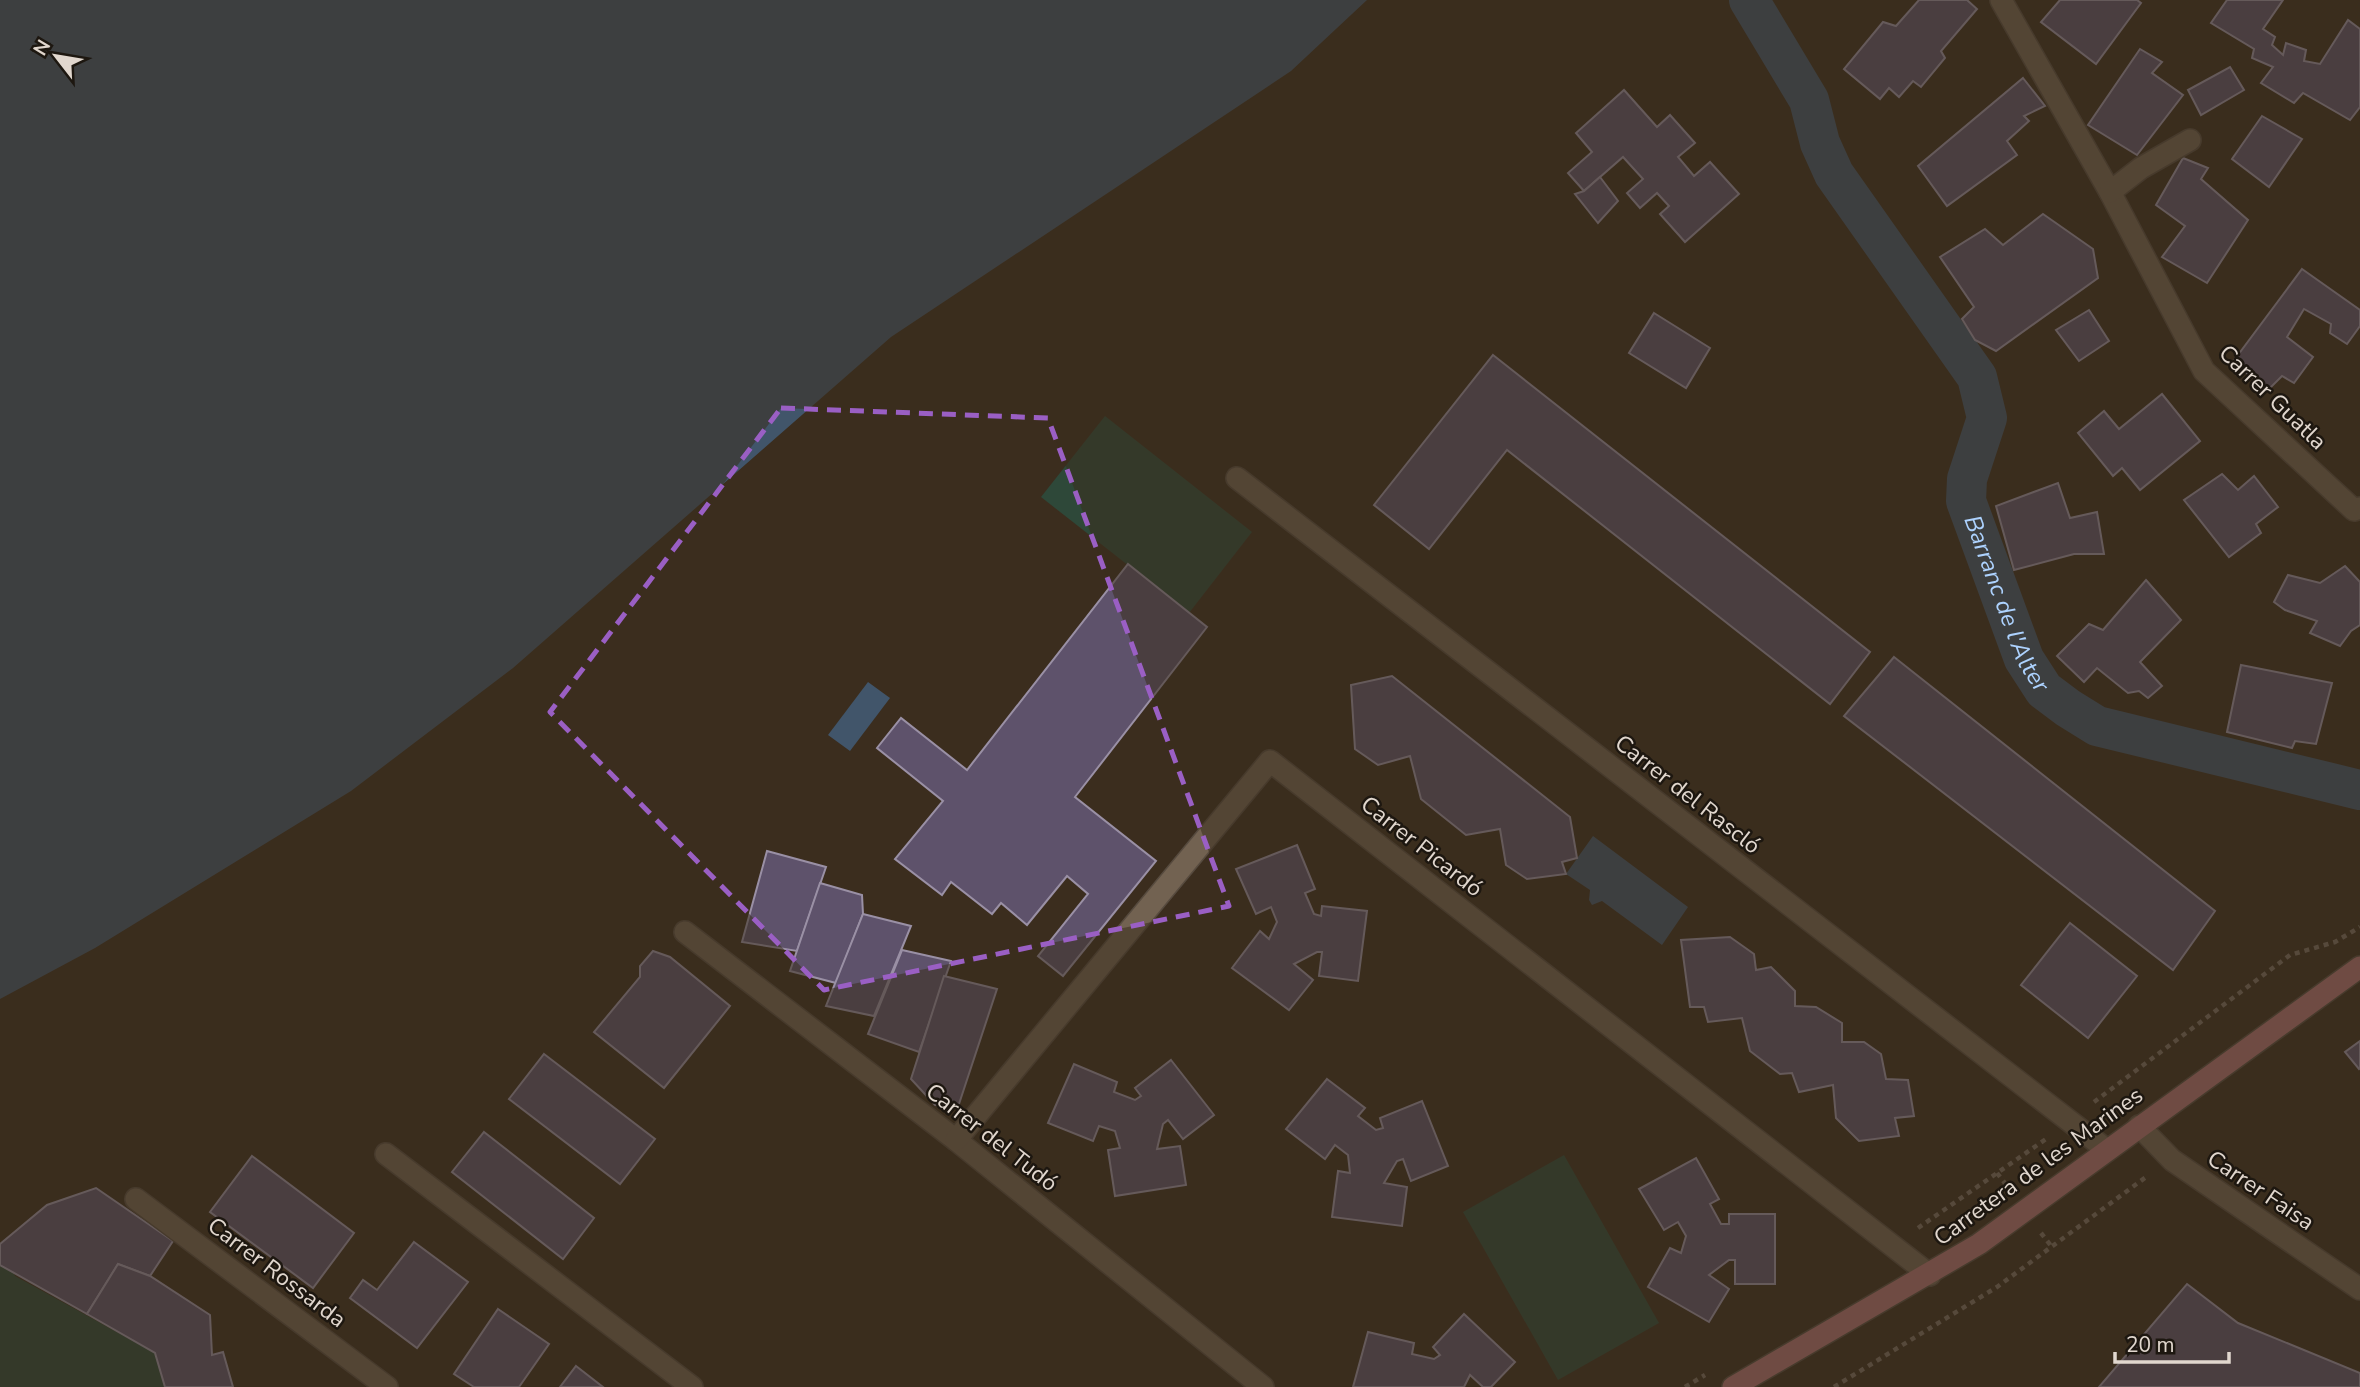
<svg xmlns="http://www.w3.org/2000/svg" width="2360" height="1387" font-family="'Nunito Sans',sans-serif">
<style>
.green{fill:#2e4839}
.water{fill:#41556a}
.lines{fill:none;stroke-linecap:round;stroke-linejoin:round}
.canal{stroke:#41556a;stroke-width:40}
.building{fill:#5e526b;stroke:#9a90a5;stroke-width:2}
.minor-casing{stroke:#574b3f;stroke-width:24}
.major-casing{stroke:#574b3f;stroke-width:24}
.path{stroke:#796c60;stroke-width:4.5;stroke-dasharray:5 5;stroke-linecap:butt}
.minor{stroke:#726251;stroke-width:21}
.major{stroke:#af7071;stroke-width:21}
.marked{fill:none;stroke:#9a5fc4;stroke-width:5;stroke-dasharray:14 9;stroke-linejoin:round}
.labels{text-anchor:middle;stroke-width:5;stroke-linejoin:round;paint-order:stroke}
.street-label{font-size:23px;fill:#e1d7ce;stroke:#1d1710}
.water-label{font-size:24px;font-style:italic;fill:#add2fe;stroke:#1d1710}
</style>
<rect width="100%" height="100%" fill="#3b2d1e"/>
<!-- green -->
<g class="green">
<polygon points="1105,416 1252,532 1189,613 1041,497"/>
<polygon points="1564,1155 1659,1323 1558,1380 1463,1212"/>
<polygon points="4,1252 15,1276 155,1353 165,1387 0,1387 0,1256"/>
</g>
<!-- water -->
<g class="water">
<polygon points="0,0 1367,0 1291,71 891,337 513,668 351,791 95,948 0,999"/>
<polygon points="868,682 890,698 850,751 828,735"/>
<polygon points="1593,836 1688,907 1662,945 1602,901 1592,905 1589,900 1590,890 1566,874"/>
</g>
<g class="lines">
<!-- canal -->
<path class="canal" id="s1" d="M1749,0L1809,100L1820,143L1834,174L1977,377L1987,418L1967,479L1966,501L2024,659L2044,690L2068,708L2097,726L2360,790"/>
</g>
<!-- building -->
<g class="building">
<polygon points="1919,0 1967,0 1977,9 1941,51 1945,58 1921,87 1913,81 1899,97 1889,88 1880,99 1844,69 1883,22 1896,26"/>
<polygon points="2060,0 2137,0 2141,3 2096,64 2041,22"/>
<polygon points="2227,0 2283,0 2263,29 2275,37 2272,45 2283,55 2286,43 2306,50 2304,61 2320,64 2348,20 2360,29 2360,107 2350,120 2303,93 2294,103 2261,83 2273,67 2252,58 2254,49 2211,23"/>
<polygon points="2140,49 2162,62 2152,73 2183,95 2137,155 2088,125"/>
<polygon points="2230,67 2244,90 2201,115 2188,90"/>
<polygon points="2023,78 2045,106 2024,116 2029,121 2007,141 2017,155 1947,206 1918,166"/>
<polygon points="1624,90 1657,127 1670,115 1695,143 1678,157 1694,176 1710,162 1739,194 1685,242 1660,214 1669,206 1657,193 1640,208 1627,193 1643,179 1623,157 1584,191 1568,173 1592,152 1576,133"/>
<polygon points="2262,116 2302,139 2269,187 2232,159"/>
<polygon points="2183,158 2208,168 2201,179 2248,220 2207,283 2162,257 2185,226 2156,205"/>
<polygon points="1600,177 1618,201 1598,223 1575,194 1584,191"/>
<polygon points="2043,214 2093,249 2098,278 1996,351 1975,340 1962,319 1974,307 1940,257 1985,229 2003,245"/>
<polygon points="2302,269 2360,310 2360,326 2347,344 2330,333 2331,324 2304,309 2287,337 2313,357 2294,383 2282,376 2269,389 2232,363"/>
<polygon points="2089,310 2109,341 2079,361 2056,330"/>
<polygon points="1654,313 1710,348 1686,388 1629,353"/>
<polygon points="1493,355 1870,652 1830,704 1507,450 1429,549 1374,505"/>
<polygon points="2162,394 2200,441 2140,490 2122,468 2113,476 2078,433 2104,411 2119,429"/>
<polygon points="2222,474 2238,490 2254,476 2278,507 2256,524 2261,533 2229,557 2184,500"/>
<polygon points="2058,483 2070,518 2097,512 2104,554 2074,554 2014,570 1996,506"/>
<polygon points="1128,564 1207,627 1075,797 1156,861 1063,976 1038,956 1088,894 1067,876 1027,925 1001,903 992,914 951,882 942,895 895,859 943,801 877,748 901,718 967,770"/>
<polygon points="2345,566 2360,582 2360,625 2351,631 2340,646 2310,633 2317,621 2285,610 2274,602 2288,575 2320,583"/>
<polygon points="2146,580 2181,620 2140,662 2162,686 2148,698 2139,691 2128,693 2097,668 2084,682 2057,656 2089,624 2103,630"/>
<polygon points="1894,657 2215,911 2173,970 1844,716"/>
<polygon points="2241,665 2332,683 2316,744 2295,741 2292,748 2227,732"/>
<polygon points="1392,676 1570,817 1577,858 1562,862 1566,874 1527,879 1506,865 1500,829 1466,835 1421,799 1410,756 1378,765 1355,749 1351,685"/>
<polygon points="1297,845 1315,889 1305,893 1314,914 1321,916 1322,906 1367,911 1358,981 1319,976 1322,952 1317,952 1294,964 1313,980 1289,1010 1232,968 1260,931 1269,939 1277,922 1271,907 1256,914 1236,869"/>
<polygon points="767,851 826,867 797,951 742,942"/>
<polygon points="820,883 862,895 863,914 836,983 790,971"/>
<polygon points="863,914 911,926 874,1016 826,1006"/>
<polygon points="2070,923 2137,976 2088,1038 2021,985"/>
<polygon points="1730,937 1754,954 1756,970 1771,967 1795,991 1795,1006 1816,1007 1842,1023 1842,1042 1864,1042 1881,1054 1886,1079 1908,1080 1914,1116 1895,1118 1899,1136 1859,1141 1836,1118 1833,1085 1799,1092 1792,1073 1780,1074 1750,1051 1742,1018 1708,1022 1704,1007 1690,1007 1681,940"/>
<polygon points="902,950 951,961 919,1052 868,1034"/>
<polygon points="653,951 670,957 730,1006 664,1088 594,1032 640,977 640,966"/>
<polygon points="944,976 997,989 958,1107 935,1105 911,1079"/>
<polygon points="2360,1041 2360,1068 2359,1069 2345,1052"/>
<polygon points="544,1054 655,1139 620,1184 509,1099"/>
<polygon points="1171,1060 1214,1115 1183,1139 1168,1120 1163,1124 1157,1149 1180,1146 1186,1185 1115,1196 1108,1150 1120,1148 1115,1131 1099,1126 1093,1141 1048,1123 1074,1064 1117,1082 1114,1092 1135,1100 1141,1096 1135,1088"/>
<polygon points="1327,1079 1365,1108 1358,1116 1376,1130 1383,1128 1380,1118 1422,1101 1448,1166 1411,1181 1403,1159 1397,1161 1384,1183 1407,1187 1402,1226 1332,1217 1338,1171 1350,1173 1348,1155 1335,1145 1325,1159 1286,1129"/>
<polygon points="484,1132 594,1218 563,1259 452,1172"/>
<polygon points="252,1156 354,1233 313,1288 210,1212"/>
<polygon points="1696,1158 1719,1199 1710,1204 1721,1224 1729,1224 1729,1214 1775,1214 1775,1284 1735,1284 1735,1260 1729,1260 1709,1275 1729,1289 1709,1322 1648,1287 1670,1248 1681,1253 1686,1236 1678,1222 1664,1230 1639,1189"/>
<polygon points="96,1188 173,1241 150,1276 118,1264 87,1314 0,1265 0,1244 47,1205"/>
<polygon points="414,1242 468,1282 417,1348 350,1298 363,1280 377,1290"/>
<polygon points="118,1264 150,1276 210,1315 212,1355 223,1352 233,1387 165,1387 155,1353 87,1314"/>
<polygon points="2187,1284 2238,1323 2360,1373 2360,1387 2099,1387"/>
<polygon points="498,1309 549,1344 519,1387 474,1387 454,1374"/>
<polygon points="1464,1314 1515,1362 1491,1387 1483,1387 1470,1375 1464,1387 1353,1387 1368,1332 1414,1343 1412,1354 1434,1359 1440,1355 1433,1347"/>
<polygon points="576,1366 603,1387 560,1387"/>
</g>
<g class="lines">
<defs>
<g id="minor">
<polyline points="2001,0 2110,192 2204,371 2354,510 2360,508"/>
<polyline points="2110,192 2141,168 2190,140"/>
<polyline points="1237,478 2107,1150"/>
<polyline points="685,932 956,1140 1263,1387"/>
<polyline points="2139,1126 2172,1160 2360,1289"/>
<polyline points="956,1140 1270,761 1930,1275"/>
<polyline points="386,1154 692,1387"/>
<polyline points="136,1199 387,1387"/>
</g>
<polyline id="major" points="1733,1387 1979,1244 2360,967"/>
</defs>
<!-- minor casing -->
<use href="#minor" class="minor-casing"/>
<!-- major casing -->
<use href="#major" class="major-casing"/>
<!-- path -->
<g class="path">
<polyline points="2094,1102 2290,955 2335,942 2360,927"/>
<polyline points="1997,1173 2007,1186"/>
<polyline points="1918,1228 2046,1139"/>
<polyline points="2041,1233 2052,1247"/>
<polyline points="1685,1387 1705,1375"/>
<polyline points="1834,1387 1997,1287 2146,1177"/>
</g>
<!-- minor -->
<use href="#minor" class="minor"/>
<!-- major -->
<use href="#major" class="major"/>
</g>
<!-- marked area -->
<path d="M0 0H2360V1387H0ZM781,408L1048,418L1229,906L824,990L550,712Z" fill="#3b2d1e" fill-opacity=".55" fill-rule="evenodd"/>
<path class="marked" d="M781,408L1048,418L1229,906L824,990L550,712Z"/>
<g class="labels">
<!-- street labels -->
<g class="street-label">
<text transform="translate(2273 397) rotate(44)" y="8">Carrer Guatla</text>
<text transform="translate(1688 794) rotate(38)" y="8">Carrer del Rascló</text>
<text transform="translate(1422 846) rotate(38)" y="8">Carrer Picardó</text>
<text transform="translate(992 1137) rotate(38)" y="8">Carrer del Tudó</text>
<text transform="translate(2038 1166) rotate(-36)" y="8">Carretera de les Marines</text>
<text transform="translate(2261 1190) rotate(34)" y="8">Carrer Faisa</text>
<text transform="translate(277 1272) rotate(37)" y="8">Carrer Rossarda</text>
</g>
<!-- water labels -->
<g class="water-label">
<text dy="8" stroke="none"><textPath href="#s1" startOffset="682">Barranc de l'Alter</textPath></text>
</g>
</g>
<!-- north arrow -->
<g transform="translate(56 56) rotate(301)" stroke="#1d1710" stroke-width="5" paint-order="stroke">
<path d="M0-5L12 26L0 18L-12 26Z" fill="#e1d7ce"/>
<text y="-10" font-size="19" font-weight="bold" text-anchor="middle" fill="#e1d7ce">N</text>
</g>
<!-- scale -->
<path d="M2115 1352v10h114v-10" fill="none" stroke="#e1d7ce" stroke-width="3.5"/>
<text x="2126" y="1352" font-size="21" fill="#e1d7ce" stroke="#1d1710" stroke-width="5" paint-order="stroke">20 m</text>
</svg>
